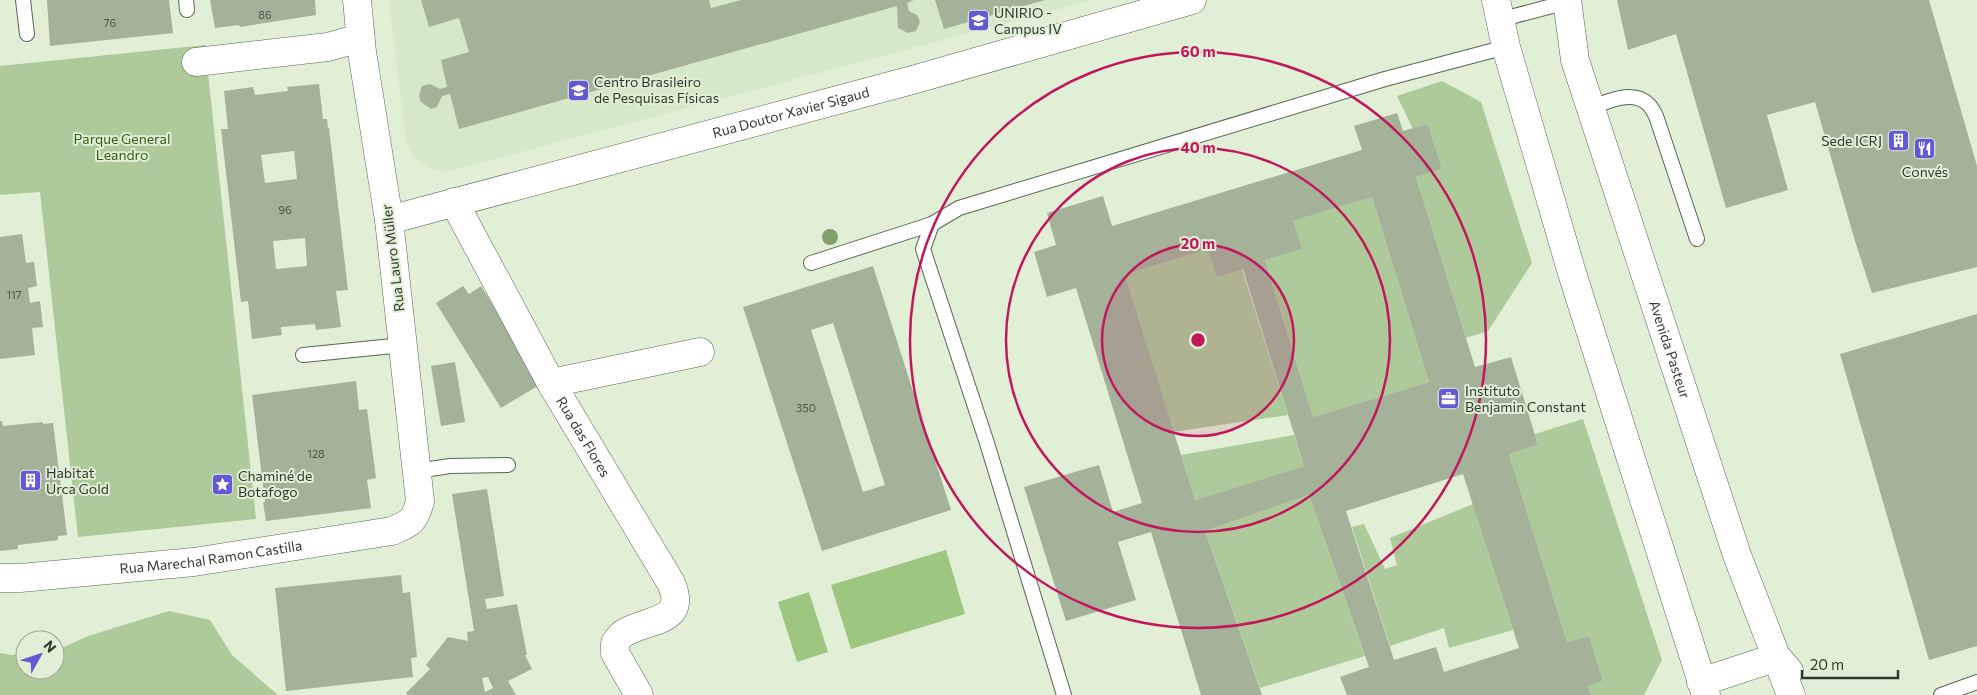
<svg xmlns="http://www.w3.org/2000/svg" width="1977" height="695" font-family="Commissioner,sans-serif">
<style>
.built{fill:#d5e9c8}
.green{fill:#aec99a}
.water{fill:#9ec680}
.building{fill:#a3b299;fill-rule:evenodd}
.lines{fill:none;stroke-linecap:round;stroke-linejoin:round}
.service-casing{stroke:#596650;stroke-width:16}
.minor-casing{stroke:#596650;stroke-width:29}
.tertiary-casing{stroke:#596650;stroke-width:29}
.service{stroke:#fff;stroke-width:14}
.minor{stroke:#fff;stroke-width:28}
.tertiary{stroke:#fff;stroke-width:28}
.tree{fill:#849e6b}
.ring{fill:none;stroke:#c2185b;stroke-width:2.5}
.labels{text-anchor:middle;stroke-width:4;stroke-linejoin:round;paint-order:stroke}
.number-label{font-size:11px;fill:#4e5649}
.poi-label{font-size:14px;fill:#32382e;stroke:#e0efd6;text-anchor:start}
.street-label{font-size:14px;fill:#32382e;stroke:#e0efd6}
.park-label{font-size:14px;fill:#385c13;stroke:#e0efd6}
.centre{fill:#c2185b;stroke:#e0efd6;stroke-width:2.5}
.ring-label{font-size:15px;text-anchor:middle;font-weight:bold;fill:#c2185b;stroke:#e0efd6;stroke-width:4;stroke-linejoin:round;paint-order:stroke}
</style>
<rect width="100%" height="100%" fill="#e0efd6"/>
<!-- built -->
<polygon class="built" points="389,0 1093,0 446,172 432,169 421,163 411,153 406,141"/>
<!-- green -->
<g class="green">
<polygon points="205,45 256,519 78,537 40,192 0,195 0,66"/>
<polygon points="1442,81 1481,102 1532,263 1488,331 1466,338 1416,177 1442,169 1428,124 1413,129 1397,96"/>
<polygon points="1372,197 1429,382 1313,417 1265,260 1301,249 1293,221"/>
<polygon points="1208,249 1242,269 1288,415 1173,432 1125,275"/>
<polygon points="1583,419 1662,660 1644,695 1591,695 1588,686 1603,681 1589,636 1567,642 1509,454 1538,445 1535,434"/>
<polygon points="1294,435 1304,466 1195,500 1181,455"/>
<polygon points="1309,495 1365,656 1260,688 1205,531"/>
<polygon points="1473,504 1513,630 1449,648 1444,628 1390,646 1352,527 1364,524 1385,569 1397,565 1390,538"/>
<polygon points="169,611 210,620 232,655 278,695 0,695 0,653 11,655 25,654 25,670 55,670 55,651 88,636"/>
</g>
<!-- water -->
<g class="water">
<polygon points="946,550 965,614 851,649 831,585"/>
<polygon points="809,592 828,652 797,662 778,602"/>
</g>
<!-- building -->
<g class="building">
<polygon points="47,0 169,0 173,33 50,46"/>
<polygon points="210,0 315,0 316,15 240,27 239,25 215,28"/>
<polygon points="421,0 709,0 711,8 741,0 914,0 907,3 909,11 917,15 920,22 916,31 908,33 898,28 897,6 459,129 450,94 442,96 437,107 431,109 421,102 419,96 422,86 430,84 440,89 447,87 441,60 469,52 459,18 429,27"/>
<polygon points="935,0 1045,0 944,29"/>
<polygon points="1617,0 1929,0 1977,166 1977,267 1872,293 1855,241 1815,102 1767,115 1788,190 1726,208 1676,34 1628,50"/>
<path d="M319,84L323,119H327L328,128H329L348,290L336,291L341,327L316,330L315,324L281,327L282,335L252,339L248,301L241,302L221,129H228L224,91L253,87L255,95L288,91L287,87ZM294,151L297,179L265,183L261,155ZM305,238L307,266L276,269L273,241Z"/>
<path d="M1397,113L1403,131L1428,124L1442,169L1416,177L1475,367L1511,357L1538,445L1509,454L1567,642L1589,636L1603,681L1588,686L1591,695H1347L1340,677L1369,667L1309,495L1205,531L1262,695H1201L1151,532L1118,542L1136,600L1066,621L1024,487L1099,465L1113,512L1142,503L1076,288L1047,297L1034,252L1056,245L1047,213L1103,196L1112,226L1362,150L1354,126ZM1372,197L1429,382L1313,417L1265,260L1302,249L1293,221ZM1208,249L1217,277L1243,269L1304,466L1195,500L1125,275ZM1463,474L1519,648L1444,672L1436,647L1394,660L1346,511Z"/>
<polygon points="22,234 26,263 34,262 37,286 28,288 30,303 40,301 43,327 32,328 35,355 0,359 0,237"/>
<path d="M873,266L951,510L822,551L743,307ZM833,323L885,485L863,492L811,330Z"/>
<polygon points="463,286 469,294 481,286 541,384 501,408 436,303"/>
<polygon points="1977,314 1977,646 1929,660 1840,354"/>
<polygon points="455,362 465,422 441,426 431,366"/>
<polygon points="356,381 359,410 367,409 376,478 367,480 371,508 266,521 263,502 265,502 252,395"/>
<polygon points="0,421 2,421 3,426 43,422 43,424 53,423 67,535 58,536 58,540 18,545 18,549 0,551"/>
<path d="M487,489L504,596L485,599L487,609L517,604L527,655H525L532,669L508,681L516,695H408L406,693L430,669L426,665L448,637L468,641L467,632L474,631L452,494ZM488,677L493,688L485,692L482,678Z"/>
<polygon points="401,575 403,593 410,592 417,657 411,658 413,677 286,691 275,588"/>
</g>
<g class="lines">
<defs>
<g id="service">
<polyline points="23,0 27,34"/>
<polyline points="186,0 187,10"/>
<polyline points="1499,20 1571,1"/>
<path d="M1591,108C1607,101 1634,89 1649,105C1652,108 1654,112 1656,116L1697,239"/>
<polyline points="811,263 932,224"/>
<polyline points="303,355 403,345"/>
<polyline points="417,471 450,466 508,465"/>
<polyline points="1064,695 986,440 923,249 932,224 959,208 1385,79 1506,47"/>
<polyline points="1941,695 1977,682"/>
</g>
<g id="minor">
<polyline points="196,62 328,47 360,38"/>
<path id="s1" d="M454,202L551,383L671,583C688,623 650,618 626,632C621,634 618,639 615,643V653L639,695"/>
<path id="s2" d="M389,220L916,79L1192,0"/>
<polyline points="551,383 700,352"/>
<path id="s3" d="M0,578H20L194,562L392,531C411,523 415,521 420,501L389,220L362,52L357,0"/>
</g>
<g id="tertiary">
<polyline points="1496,0 1506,47 1572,273 1706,695"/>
<path id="s4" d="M1567,0L1575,60L1737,555L1791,695"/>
<polyline points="1701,682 1777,657 1789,671"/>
</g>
</defs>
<!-- service casing -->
<use href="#service" class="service-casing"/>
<!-- minor casing -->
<use href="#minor" class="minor-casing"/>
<!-- tertiary casing -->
<use href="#tertiary" class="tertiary-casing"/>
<!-- service -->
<use href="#service" class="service"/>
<!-- minor -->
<use href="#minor" class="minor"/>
<!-- tertiary -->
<use href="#tertiary" class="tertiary"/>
</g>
<!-- trees -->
<circle class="tree" cx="830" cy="237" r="8"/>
<!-- distance rings -->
<circle cx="1198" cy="340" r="96" fill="#c2185b" fill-opacity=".12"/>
<g class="ring">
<circle cx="1198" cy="340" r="96"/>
<circle cx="1198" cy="340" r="192"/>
<circle cx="1198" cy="340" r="288"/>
</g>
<!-- icons -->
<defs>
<symbol id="university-square" viewBox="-11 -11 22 22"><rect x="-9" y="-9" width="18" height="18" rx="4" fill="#6459d3" stroke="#e0efd6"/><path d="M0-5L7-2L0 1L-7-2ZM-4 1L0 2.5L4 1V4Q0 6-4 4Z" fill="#fff"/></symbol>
<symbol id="building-square" viewBox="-11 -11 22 22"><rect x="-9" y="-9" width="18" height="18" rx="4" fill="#6459d3" stroke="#e0efd6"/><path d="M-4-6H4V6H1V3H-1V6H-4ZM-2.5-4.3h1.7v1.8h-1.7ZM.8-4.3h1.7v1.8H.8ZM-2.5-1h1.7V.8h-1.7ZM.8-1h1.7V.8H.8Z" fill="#fff"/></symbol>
<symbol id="restaurant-square" viewBox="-11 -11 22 22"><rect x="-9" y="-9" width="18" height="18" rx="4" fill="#6459d3" stroke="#e0efd6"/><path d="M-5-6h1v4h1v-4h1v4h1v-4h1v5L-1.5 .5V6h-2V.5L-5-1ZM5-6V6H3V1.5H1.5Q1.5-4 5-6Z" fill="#fff"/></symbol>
<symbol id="office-square" viewBox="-11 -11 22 22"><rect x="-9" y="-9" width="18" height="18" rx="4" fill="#6459d3" stroke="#e0efd6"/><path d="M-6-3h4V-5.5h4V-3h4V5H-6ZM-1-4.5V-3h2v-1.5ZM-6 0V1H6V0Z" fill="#fff"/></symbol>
<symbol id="sight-square" viewBox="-11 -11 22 22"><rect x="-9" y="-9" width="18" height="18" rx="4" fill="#6459d3" stroke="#e0efd6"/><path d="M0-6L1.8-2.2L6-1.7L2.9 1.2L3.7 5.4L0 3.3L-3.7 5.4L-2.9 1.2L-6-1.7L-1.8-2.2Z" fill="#fff"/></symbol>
</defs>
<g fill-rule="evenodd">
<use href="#university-square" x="966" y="8" width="25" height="25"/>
<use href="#university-square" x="566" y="78" width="25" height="25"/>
<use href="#building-square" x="1886" y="128" width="25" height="25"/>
<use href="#restaurant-square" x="1912" y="136" width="25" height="25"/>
<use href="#office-square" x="1436" y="386" width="25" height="25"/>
<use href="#building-square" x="18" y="468" width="25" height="25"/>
<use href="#sight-square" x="210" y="472" width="25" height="25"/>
</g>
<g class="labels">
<!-- number labels -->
<g class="number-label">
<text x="265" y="19">86</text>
<text x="110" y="27">76</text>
<text x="285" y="214">96</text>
<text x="14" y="299">117</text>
<text x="806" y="412">350</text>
<text x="316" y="458">128</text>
</g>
<!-- poi labels -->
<g class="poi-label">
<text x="994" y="18">UNIRIO -<tspan x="994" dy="16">Campus IV</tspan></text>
<text x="594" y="87">Centro Brasileiro<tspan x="594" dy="16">de Pesquisas Físicas</tspan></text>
<text x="1882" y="146" text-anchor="end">Sede ICRJ</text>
<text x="1925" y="177" text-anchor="middle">Convés</text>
<text x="1465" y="396">Instituto<tspan x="1465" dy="16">Benjamin Constant</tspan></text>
<text x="46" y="478">Habitat<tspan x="46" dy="16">Urca Gold</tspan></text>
<text x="238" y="481">Chaminé de<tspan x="238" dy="16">Botafogo</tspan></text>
</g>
<!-- street labels -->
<g class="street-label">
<text dy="5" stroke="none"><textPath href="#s2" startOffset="416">Rua Doutor Xavier Sigaud</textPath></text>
<text transform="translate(393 258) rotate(-97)" y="5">Rua Lauro Müller</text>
<text dy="5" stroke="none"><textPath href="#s4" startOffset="365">Avenida Pasteur</textPath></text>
<text dy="5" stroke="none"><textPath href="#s1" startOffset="268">Rua das Flores</textPath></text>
<text dy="5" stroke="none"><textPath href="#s3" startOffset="212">Rua Marechal Ramon Castilla</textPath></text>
</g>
<!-- park labels -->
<g class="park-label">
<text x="122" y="144">Parque General<tspan x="122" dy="16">Leandro</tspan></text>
</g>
</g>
<circle cx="1198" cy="340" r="8" class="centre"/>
<g class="ring-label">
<text x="1198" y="57">60 m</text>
<text x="1198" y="153">40 m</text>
<text x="1198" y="249">20 m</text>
</g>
<!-- north arrow -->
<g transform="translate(40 655) rotate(50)"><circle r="24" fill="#e0efd6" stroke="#9aa693"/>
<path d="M0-4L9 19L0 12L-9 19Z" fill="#6459d3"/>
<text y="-8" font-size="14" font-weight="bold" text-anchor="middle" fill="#32382e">N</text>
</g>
<!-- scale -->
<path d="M1802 670v8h96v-8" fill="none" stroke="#32382e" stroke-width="2.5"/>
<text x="1810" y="670" font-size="15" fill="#32382e" stroke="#e0efd6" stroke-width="4" paint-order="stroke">20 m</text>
</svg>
